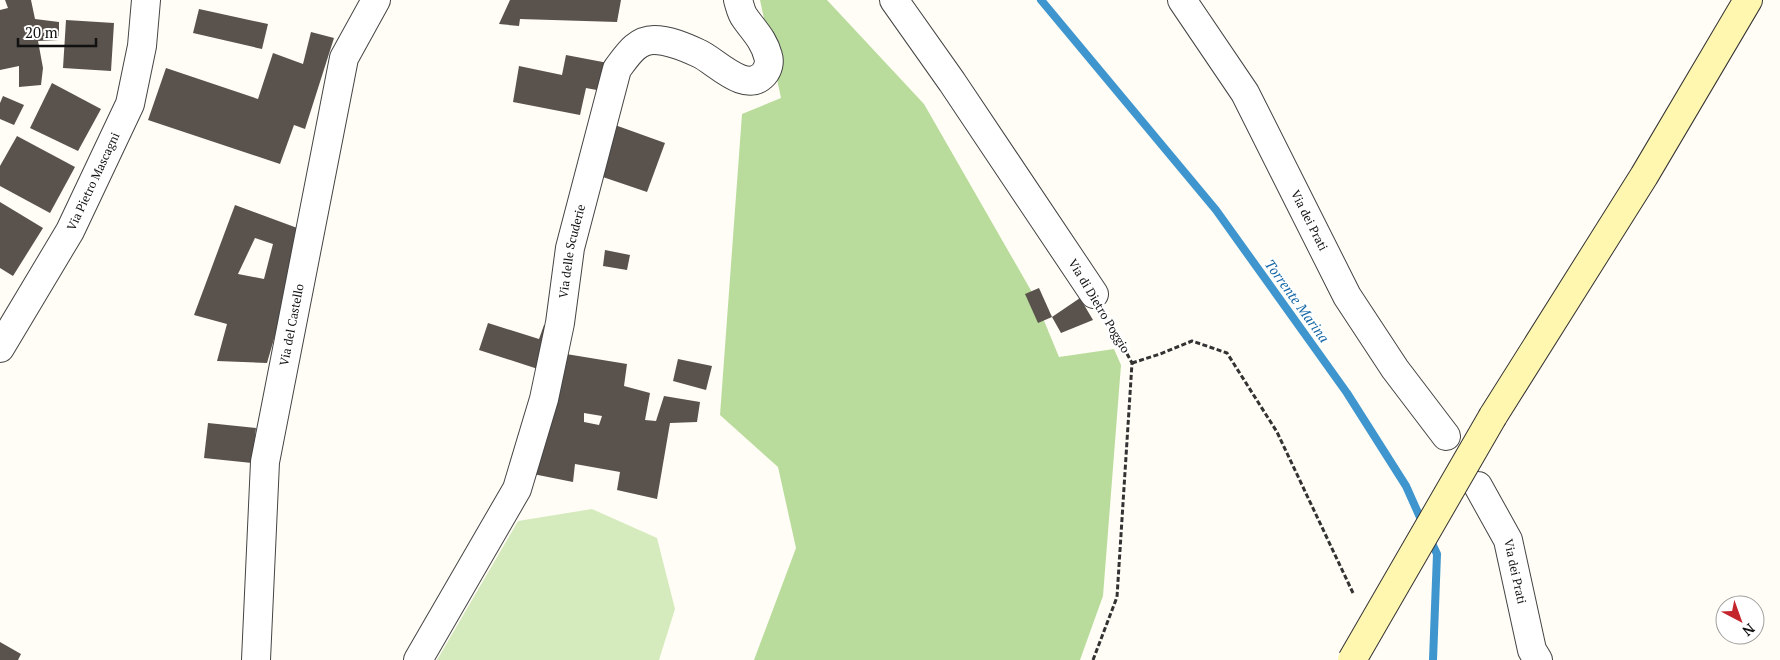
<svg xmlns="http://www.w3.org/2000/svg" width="1780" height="660" font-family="'PT Serif',serif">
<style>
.green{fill:#d5ebbd}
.forest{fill:#b9dc9c}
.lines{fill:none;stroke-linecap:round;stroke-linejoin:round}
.stream{stroke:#3f96cf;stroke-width:8}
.building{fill:#5a524d;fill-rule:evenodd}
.minor-casing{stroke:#444;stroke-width:30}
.secondary-casing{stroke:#333;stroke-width:30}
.path{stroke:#333;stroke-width:3;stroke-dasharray:5 2.5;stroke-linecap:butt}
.minor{stroke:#fff;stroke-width:28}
.secondary{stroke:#fff6b0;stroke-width:28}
.secondary-bridge-casing{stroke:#333;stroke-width:30;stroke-linecap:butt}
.secondary-bridge{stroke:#fff6b0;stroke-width:28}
.labels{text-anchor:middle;stroke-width:5;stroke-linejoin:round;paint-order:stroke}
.street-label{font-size:12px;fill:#111;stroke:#fff}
.water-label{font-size:14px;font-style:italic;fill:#1768a6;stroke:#fff}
</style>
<rect width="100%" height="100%" fill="#fffdf5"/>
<!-- green -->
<polygon class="green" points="592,509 657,538 675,609 659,660 437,660 518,521"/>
<!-- forest -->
<polygon class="forest" points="760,0 827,0 924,104 1033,294 1059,357 1114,349 1121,365 1103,596 1080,660 754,660 796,548 778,467 720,415 742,114 781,98"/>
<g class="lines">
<!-- stream -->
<g class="stream">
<polyline points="1041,0 1216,210 1347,393 1406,486 1423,524"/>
<polyline points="1430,539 1437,554 1433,660"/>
</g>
</g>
<!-- building -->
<g class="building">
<polygon points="5,0 31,0 35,19 59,22 59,40 38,41 43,68 41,85 19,87 19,66 0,70 0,10 8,8"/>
<polygon points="510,0 621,0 617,22 520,19 519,26 499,24"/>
<polygon points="199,9 268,24 262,49 193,33"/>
<polygon points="66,20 114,23 111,71 63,68"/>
<polygon points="311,32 334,38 305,129 294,125 280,164 148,120 166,68 258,99 273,53 303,64"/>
<polygon points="566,55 608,63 602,91 586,88 580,115 513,102 519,66 562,75"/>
<polygon points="52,83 101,109 78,151 30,128"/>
<polygon points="3,96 24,105 14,125 0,119 0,103"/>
<polygon points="615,125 665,143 647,192 597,175"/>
<polygon points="17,136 75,167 50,213 0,186 0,166"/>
<polygon points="0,202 43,228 13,276 0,268"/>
<path d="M235,205L300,229L287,294L267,363L217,361L227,324L194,315ZM255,238L273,244L264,279L238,274Z"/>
<polygon points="605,250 630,255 627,270 603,266"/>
<polygon points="1039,288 1052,317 1038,323 1025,294"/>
<polygon points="1080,298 1093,320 1061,333 1052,317"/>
<polygon points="488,323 539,339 544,325 558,330 544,371 479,350"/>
<path d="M560,353L627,364L624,386L650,393L645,420L656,421L664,396L700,402L697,422L670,423L657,499L617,490L620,472L575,464L573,482L533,474ZM584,413L602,416L599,425L584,422Z"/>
<polygon points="678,359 712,366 706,390 673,381"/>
<polygon points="208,423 256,428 252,463 204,458"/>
<polygon points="0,642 21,654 18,660 0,660"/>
</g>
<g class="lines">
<defs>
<g id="minor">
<polyline points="894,0 952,82 1094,294"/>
<path id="s1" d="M1182,0L1245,93L1347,296L1395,369L1446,436"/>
<path id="s2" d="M0,348L70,231L130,104L142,46L146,0"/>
<path id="s3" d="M1478,486L1508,540L1532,650L1538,660"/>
<path id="s4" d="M256,660L265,462L344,58L376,0"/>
<path id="s5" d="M418,660L517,489L544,399L560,323L570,248L617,69C627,56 636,40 654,40C669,40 685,47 698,53C715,60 745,95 764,74C768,69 770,62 768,56C764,40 754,31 745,18C741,13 740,6 738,0"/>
</g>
<polyline id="secondary" points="1493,416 1644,176 1748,0"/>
</defs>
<!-- minor casing -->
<use href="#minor" class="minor-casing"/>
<!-- secondary casing -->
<use href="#secondary" class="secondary-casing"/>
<!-- path -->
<g class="path">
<polyline points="1132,363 1160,354 1192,341 1227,353 1277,432 1353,593"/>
<polyline points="1093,660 1117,597 1132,363 1107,317"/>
</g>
<!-- minor -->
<use href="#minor" class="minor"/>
<!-- secondary -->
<use href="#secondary" class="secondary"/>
<defs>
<polyline id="secondary-bridge" points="1352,660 1493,416"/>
</defs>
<!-- secondary-bridge casing -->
<use href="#secondary-bridge" class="secondary-bridge-casing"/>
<!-- secondary-bridge -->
<use href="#secondary-bridge" class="secondary-bridge"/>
</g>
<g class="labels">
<!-- street labels -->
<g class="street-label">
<text dy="4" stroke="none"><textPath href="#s2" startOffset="191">Via Pietro Mascagni</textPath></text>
<text dy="4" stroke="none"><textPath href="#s1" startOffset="255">Via dei Prati</textPath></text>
<text dy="4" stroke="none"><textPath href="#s5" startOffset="442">Via delle Scuderie</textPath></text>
<text transform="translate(1099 306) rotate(59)" y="4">Via di Dietro Poggio</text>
<text dy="4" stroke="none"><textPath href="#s4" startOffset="338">Via del Castello</textPath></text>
<text dy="4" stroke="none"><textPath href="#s3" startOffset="94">Via dei Prati</textPath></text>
</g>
<!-- water labels -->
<g class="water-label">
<text transform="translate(1297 301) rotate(54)" y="5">Torrente Marina</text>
</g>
</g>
<!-- north arrow -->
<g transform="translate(1740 620) rotate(139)"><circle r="24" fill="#ffffff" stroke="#a0a0a0"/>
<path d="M0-4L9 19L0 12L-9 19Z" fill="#c4262e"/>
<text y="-8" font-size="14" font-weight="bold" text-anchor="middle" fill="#111111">N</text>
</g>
<!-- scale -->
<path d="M18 38v8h78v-8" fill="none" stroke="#111111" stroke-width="2.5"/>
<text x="25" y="38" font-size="15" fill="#111111" stroke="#ffffff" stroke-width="4" paint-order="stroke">20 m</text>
</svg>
